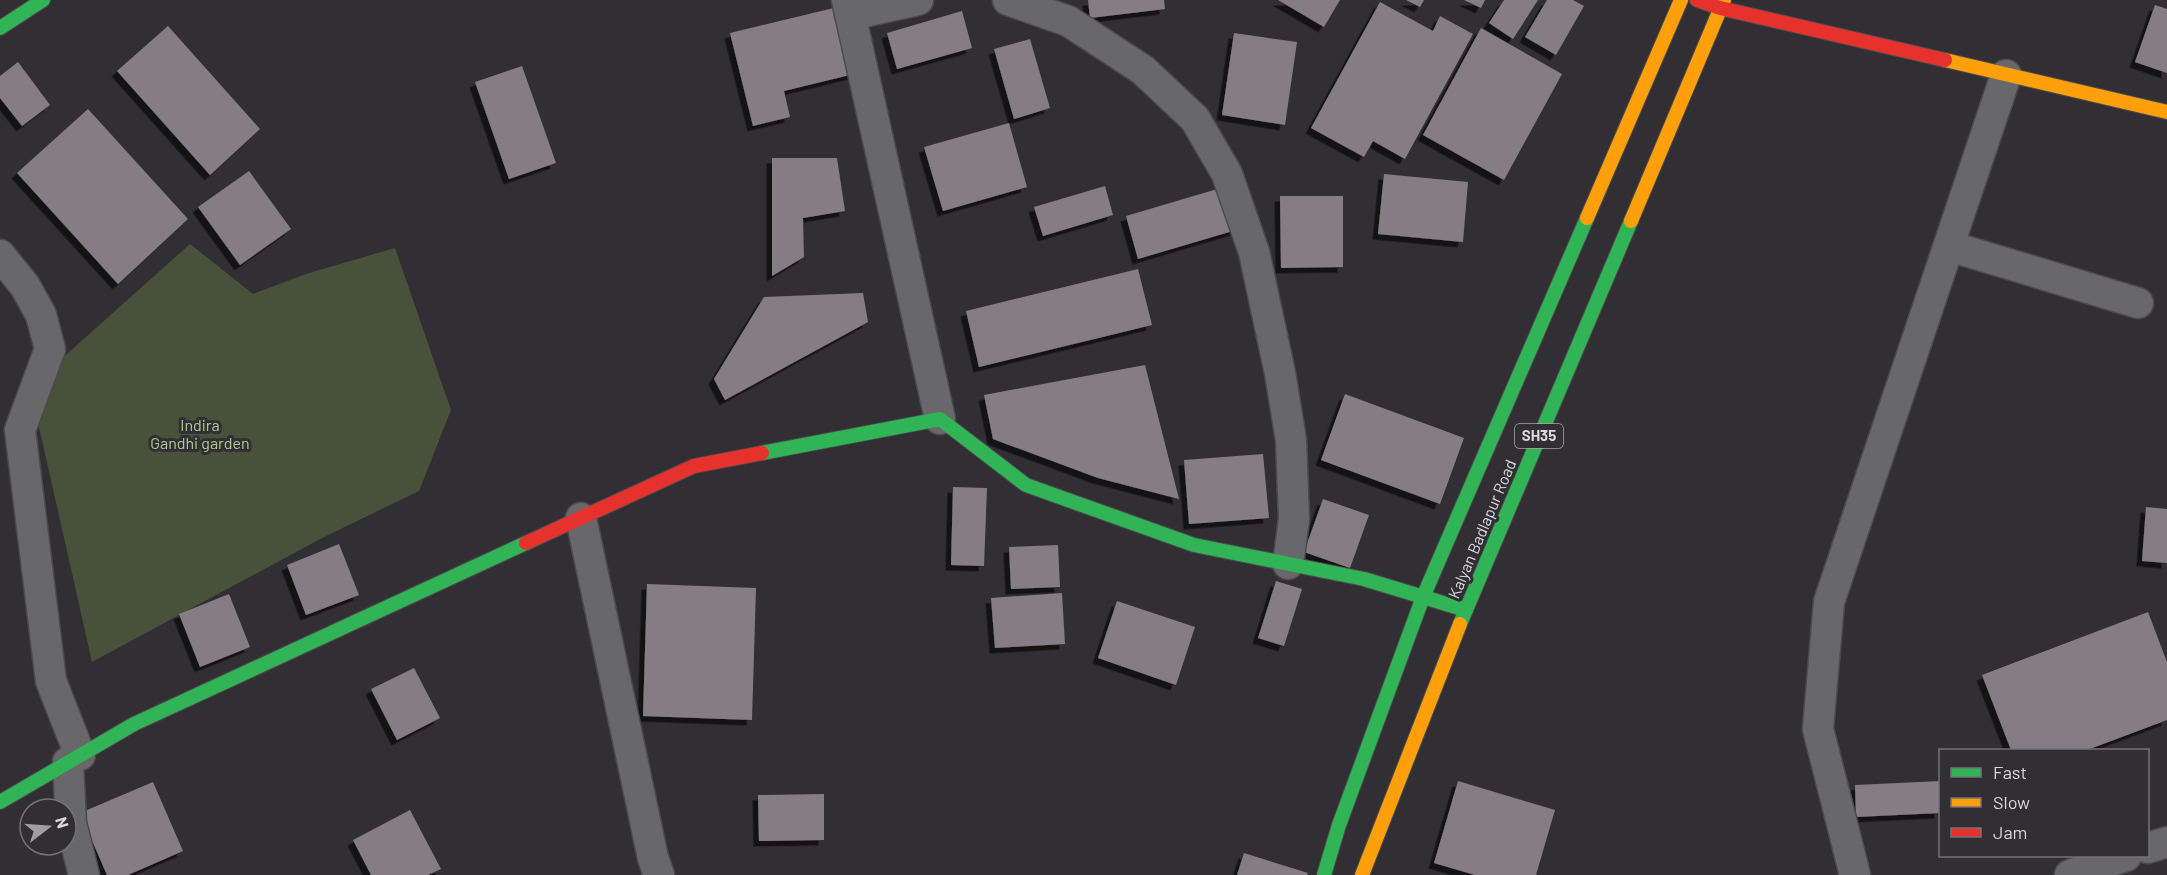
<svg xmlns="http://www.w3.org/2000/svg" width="2167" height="875" font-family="Barlow,sans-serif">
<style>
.green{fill:#48523a}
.building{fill:#857c84;filter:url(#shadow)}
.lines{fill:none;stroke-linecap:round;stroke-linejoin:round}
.street-casing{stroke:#4c4a4d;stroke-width:33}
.fast-casing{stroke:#4c4a4d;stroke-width:16}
.slow-casing{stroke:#4c4a4d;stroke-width:16}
.jam-casing{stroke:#4c4a4d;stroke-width:16}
.street{stroke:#68676a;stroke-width:30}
.fast{stroke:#30b455;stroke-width:14}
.slow{stroke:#ff9f0a;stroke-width:14}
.jam{stroke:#e5322d;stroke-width:14}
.labels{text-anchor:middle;stroke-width:6;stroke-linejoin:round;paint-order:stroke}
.shield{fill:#312e34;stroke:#a8a6aa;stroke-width:1.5}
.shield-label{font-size:15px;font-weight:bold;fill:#dbd9dd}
.park-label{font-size:16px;fill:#b2cb8a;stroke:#312e34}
.street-label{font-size:16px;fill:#dbd9dd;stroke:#312e34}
</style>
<defs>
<filter id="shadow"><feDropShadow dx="-5.5" dy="5.5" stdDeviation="0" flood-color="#0009"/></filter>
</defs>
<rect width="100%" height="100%" fill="#312f33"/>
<!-- green -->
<polygon class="green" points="190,244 253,294 306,274 395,248 451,410 419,491 322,538 92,662 30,387"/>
<!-- building -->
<g class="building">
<polygon points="1088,0 1164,0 1165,9 1090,18"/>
<polygon points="1278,0 1340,0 1324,27"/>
<polygon points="1406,0 1424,0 1420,7"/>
<polygon points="1464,0 1485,0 1481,8"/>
<polygon points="1504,0 1538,0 1513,39 1489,23"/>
<polygon points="1547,0 1573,0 1584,6 1556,55 1525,37"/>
<polygon points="1380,2 1433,31 1440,16 1473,34 1405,159 1373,141 1364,157 1311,128"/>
<polygon points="2155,5 2167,9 2167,73 2135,62"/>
<polygon points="842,6 858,73 784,91 790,117 753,126 730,33"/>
<polygon points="962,11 972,48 897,69 887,33"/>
<polygon points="168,26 260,129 210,175 117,71"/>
<polygon points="1481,28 1562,74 1504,180 1423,135"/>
<polygon points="1234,33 1297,42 1285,125 1222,115"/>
<polygon points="1030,39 1050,108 1014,119 994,49"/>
<polygon points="18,62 50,105 22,126 0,98 0,76"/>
<polygon points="522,66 556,163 509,179 475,82"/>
<polygon points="88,109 188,219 118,284 17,173"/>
<polygon points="1009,123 1027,187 943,211 924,147"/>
<polygon points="772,158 837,158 845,211 803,218 804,257 772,276"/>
<polygon points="249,171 291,229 240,265 198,207"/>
<polygon points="1384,174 1468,182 1463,242 1378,234"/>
<polygon points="1105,186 1113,215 1043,236 1034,207"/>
<polygon points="1224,187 1236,230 1138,259 1126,216"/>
<polygon points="1280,196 1343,196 1343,267 1281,268"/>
<polygon points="1138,269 1152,325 979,367 966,311"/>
<polygon points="863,293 868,322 725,400 714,379 764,297"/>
<polygon points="1145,365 1179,499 1098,478 993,439 984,395"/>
<polygon points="1345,394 1464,438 1440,504 1321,460"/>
<polygon points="1263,454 1269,518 1189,524 1184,460"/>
<polygon points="953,487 987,488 984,566 951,565"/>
<polygon points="1323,499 1369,515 1350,568 1304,552"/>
<polygon points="2146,507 2167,509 2167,563 2142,561"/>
<polygon points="339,544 359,595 306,615 287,565"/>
<polygon points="1058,545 1060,587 1011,589 1009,547"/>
<polygon points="1276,581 1302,589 1284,646 1258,638"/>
<polygon points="647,584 756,588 752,720 643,716"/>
<polygon points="1062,593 1065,644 995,648 991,598"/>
<polygon points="229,594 250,647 200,667 179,614"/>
<polygon points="1117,601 1195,627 1176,685 1098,658"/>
<polygon points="2148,612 2167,662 2167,720 2087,750 2011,750 1982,675"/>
<polygon points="414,668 440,718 397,740 371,689"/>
<polygon points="1458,781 1555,810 1536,875 1475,875 1434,863"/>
<polygon points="1940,781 1940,813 1856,817 1855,785"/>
<polygon points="153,782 183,851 128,875 107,875 80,813"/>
<polygon points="824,794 824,840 759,841 758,795"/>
<polygon points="410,810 441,869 428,875 371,875 353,840"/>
<polygon points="1244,853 1308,873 1307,875 1237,875"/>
</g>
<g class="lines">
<defs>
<g id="street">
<polyline points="847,0 940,419"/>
<polyline points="1008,0 1068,21 1143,70 1195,119 1227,174 1254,252 1280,373 1291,440 1294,519 1288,564"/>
<polyline points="850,15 918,0"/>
<polyline points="1949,246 2138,303"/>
<polyline points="0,255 25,286 41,315 50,349 20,430 51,681 80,755"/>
<polyline points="581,518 653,858 659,875"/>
<polyline points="68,762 71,823 84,875"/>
<polyline points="2148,848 2167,842"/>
<polyline points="1855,875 1818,729 1829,602 2006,75"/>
<polyline points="2070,875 2126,856"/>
</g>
<g id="fast">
<polyline points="0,28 43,0"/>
<polyline points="762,453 940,419 1026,485 1194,545 1364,579 1466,610"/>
<polyline points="1460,624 1631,221"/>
<polyline points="0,802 134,724 526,543"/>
<polyline points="1324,875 1339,825 1423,597 1587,218"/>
</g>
<g id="slow">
<polyline points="1945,60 2167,112"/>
<polyline points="1587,218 1681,0"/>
<polyline points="1631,221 1724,0"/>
<polyline points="1362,875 1460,624"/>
</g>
<g id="jam">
<polyline points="1697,0 1720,8 1945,60"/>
<polyline points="526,543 694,466 762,453"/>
</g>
</defs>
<!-- street casing -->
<use href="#street" class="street-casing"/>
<!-- fast casing -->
<use href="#fast" class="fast-casing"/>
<!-- slow casing -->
<use href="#slow" class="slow-casing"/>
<!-- jam casing -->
<use href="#jam" class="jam-casing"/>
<!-- street -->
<use href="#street" class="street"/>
<!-- fast -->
<use href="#fast" class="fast"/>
<!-- slow -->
<use href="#slow" class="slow"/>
<!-- jam -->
<use href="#jam" class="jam"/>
</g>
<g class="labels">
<!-- shield labels -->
<rect class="shield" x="1515" y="424" width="48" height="24" rx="4.5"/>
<g class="shield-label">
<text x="1539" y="441">SH35</text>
</g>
<!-- park labels -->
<g class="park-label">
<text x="200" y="431">Indira<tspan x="200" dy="18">Gandhi garden</tspan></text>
</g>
<!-- street labels -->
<g class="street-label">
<text transform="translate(1482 529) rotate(-67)" y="6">Kalyan Badlapur Road</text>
</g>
</g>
<!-- legend -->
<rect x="1939" y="749" width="210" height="108" fill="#312e34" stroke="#757278" stroke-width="1.5"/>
<rect x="1951" y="768" width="30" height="9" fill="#30b455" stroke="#757278" stroke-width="1.5"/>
<text x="1993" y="779" font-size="18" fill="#dbd9dd">Fast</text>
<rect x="1951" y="798" width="30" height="9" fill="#ff9f0a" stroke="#757278" stroke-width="1.5"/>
<text x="1993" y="809" font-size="18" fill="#dbd9dd">Slow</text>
<rect x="1951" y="828" width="30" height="9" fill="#e5322d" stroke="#757278" stroke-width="1.5"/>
<text x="1993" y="839" font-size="18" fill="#dbd9dd">Jam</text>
<!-- north arrow -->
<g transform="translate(48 827) rotate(73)"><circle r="28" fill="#312e34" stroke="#757278" stroke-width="1.5"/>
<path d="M0-4.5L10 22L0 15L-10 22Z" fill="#a09ea2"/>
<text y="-9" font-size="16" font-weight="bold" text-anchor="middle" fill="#dbd9dd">N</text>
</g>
</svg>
